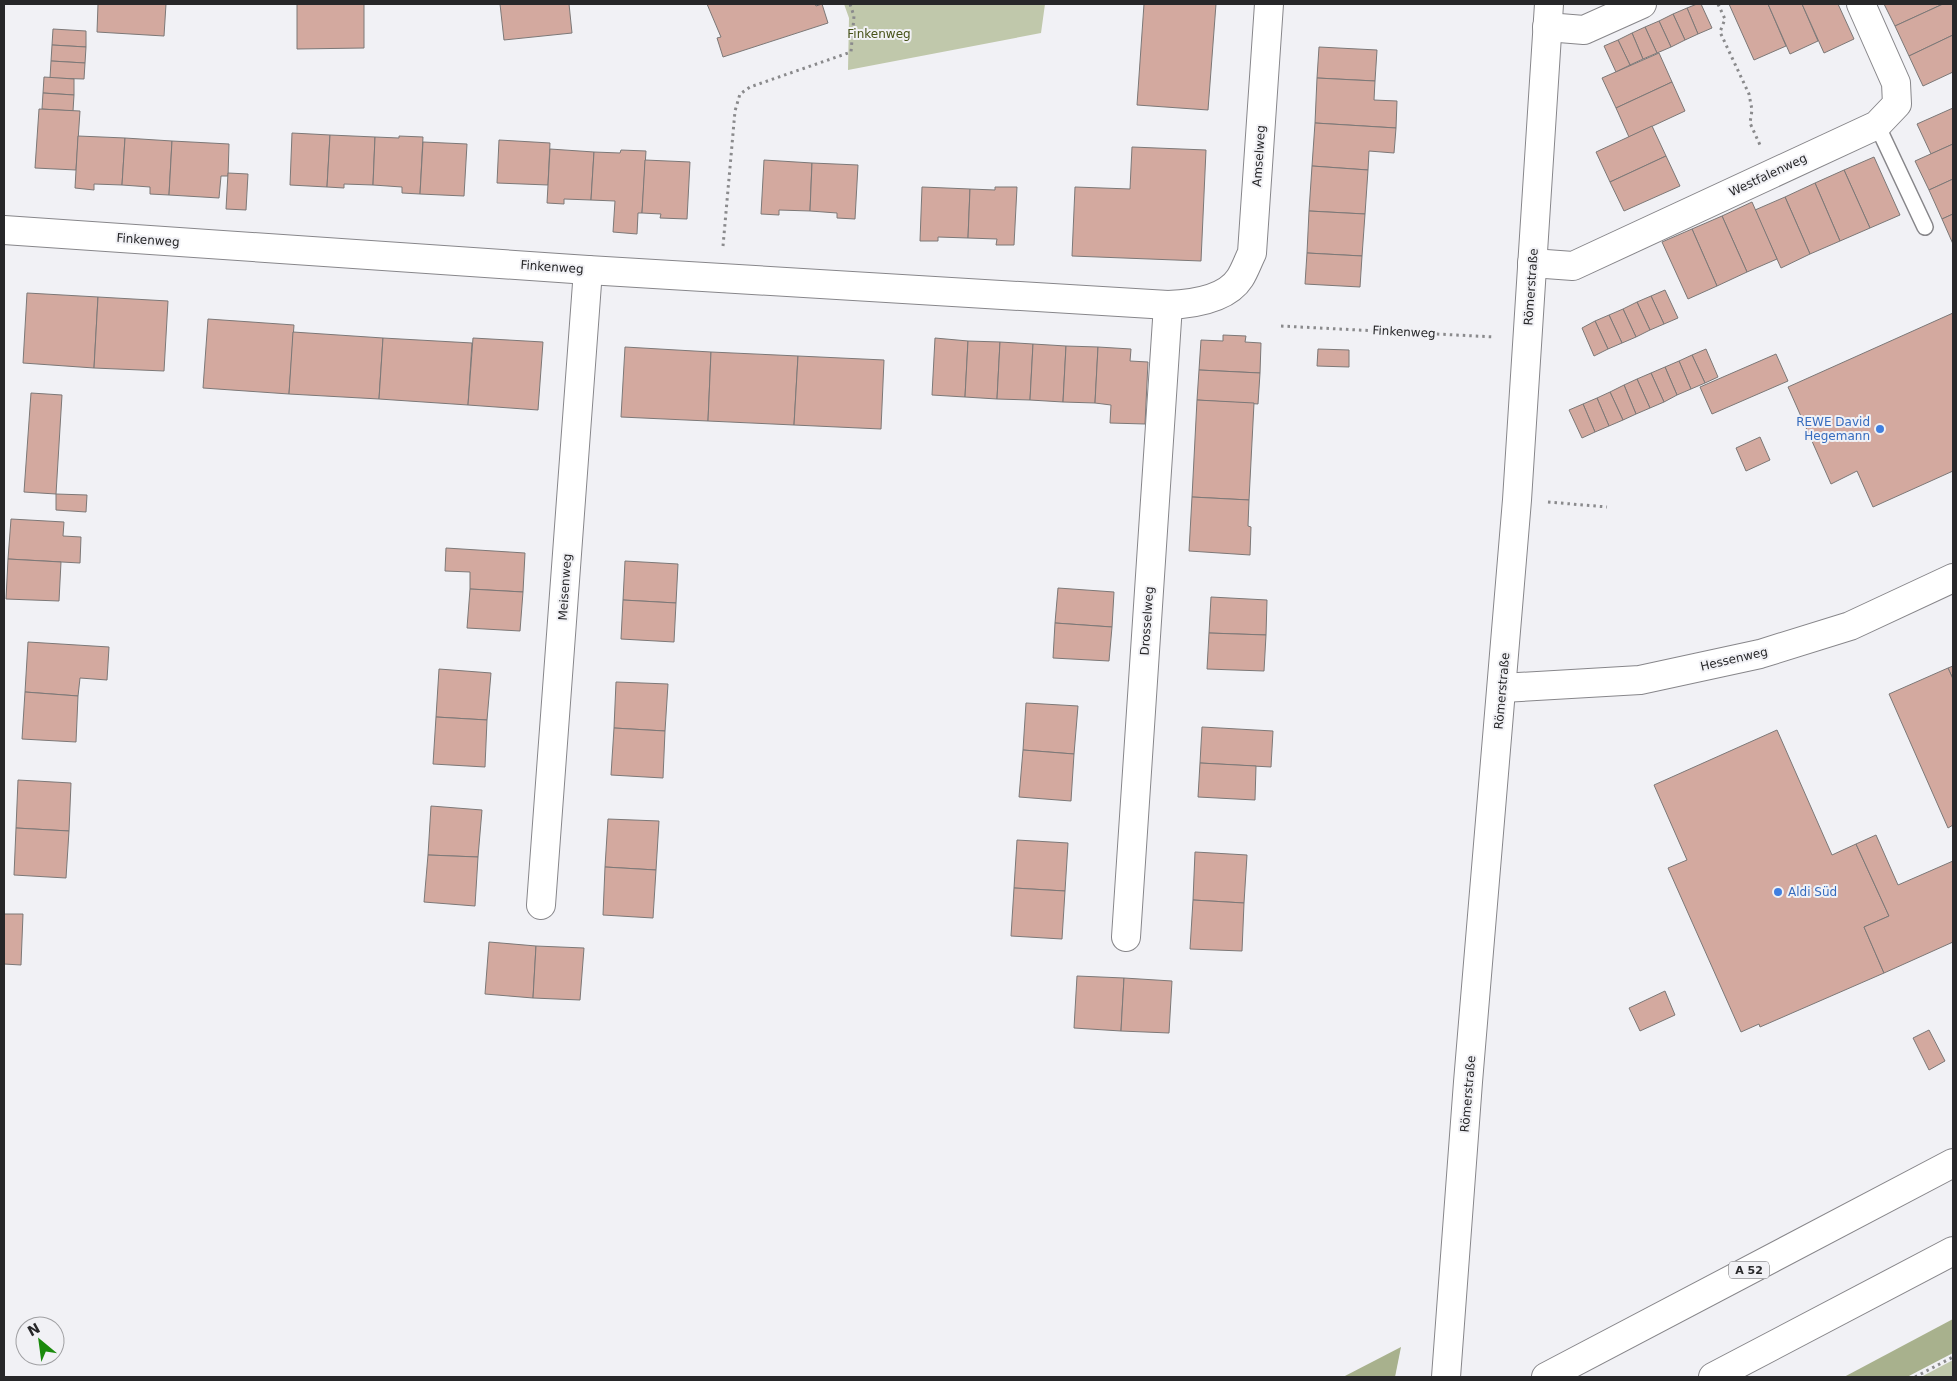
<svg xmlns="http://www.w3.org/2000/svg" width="1957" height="1381" font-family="'DejaVu Sans',sans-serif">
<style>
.green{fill:#c0c8ab}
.forest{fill:#a8b18d}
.building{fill:#d3a99f;stroke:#7c7877}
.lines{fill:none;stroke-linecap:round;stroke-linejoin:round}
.service-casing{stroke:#87868a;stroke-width:18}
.minor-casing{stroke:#87868a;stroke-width:30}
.tertiary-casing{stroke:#87868a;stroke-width:30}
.motorway-casing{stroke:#87868a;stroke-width:30}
.path{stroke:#8a8a8c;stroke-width:3;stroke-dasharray:2.5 4;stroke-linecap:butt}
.service{stroke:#fff;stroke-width:15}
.minor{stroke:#fff;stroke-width:28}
.tertiary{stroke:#fff;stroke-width:28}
.motorway{stroke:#fff;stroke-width:28}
.shop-dot{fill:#3f7fe0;stroke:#f1f1f5;stroke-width:2}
.labels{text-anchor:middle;stroke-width:4;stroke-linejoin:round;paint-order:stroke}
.shield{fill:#f1f1f5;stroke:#646466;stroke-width:1}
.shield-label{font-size:11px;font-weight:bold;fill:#272729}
.park-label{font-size:12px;fill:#465118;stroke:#f1f1f5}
.street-label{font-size:12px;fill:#272729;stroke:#f1f1f5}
.shop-label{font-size:12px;fill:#366cbe;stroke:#f1f1f5;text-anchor:end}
</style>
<rect width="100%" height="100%" fill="#f1f1f5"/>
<!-- green -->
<g class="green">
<polygon points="844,4 1045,4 1041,33 848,70 849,18"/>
<polygon points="1953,1360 1953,1377 1921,1377"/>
</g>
<!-- forest -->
<g class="forest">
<polygon points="1953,1319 1953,1353 1907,1377 1844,1377"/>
<polygon points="1401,1347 1395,1377 1343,1377"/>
</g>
<!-- building -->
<g class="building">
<polygon points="98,4 166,4 164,36 97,32"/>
<polygon points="297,4 364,4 364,48 297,49"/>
<polygon points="500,4 569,4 572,33 504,40"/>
<polygon points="707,4 815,4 816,6 822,4 828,23 723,57 717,38 721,37"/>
<polygon points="1144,4 1216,4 1208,110 1137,105"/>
<polygon points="1697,4 1701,4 1712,28 1698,34 1687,8"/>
<polygon points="1729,4 1768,4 1786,46 1754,60"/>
<polygon points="1768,4 1802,4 1818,41 1790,54"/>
<polygon points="1802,4 1838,4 1854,39 1824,53"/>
<polygon points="1884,4 1943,4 1895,26"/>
<polygon points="1943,4 1953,4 1953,35 1909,56 1895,26"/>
<polygon points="1687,8 1698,34 1685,40 1673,14"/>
<polygon points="1673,14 1685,40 1671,47 1659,21"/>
<polygon points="1659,21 1671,47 1657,53 1645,27"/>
<polygon points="1645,27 1657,53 1643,59 1632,33"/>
<polygon points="53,29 86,31 86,47 52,45"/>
<polygon points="1632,33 1643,59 1630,65 1618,40"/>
<polygon points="1953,35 1953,72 1923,86 1909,56"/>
<polygon points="1618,40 1630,65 1616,72 1604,46"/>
<polygon points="52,45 86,47 85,63 51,61"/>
<polygon points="1319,47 1377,50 1375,81 1317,78"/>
<polygon points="1659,53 1672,82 1616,108 1602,78"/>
<polygon points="51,61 85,63 84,79 50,78"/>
<polygon points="44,77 74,79 74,95 43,93"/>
<polygon points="1317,78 1375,81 1374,100 1397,101 1396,128 1315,123"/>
<polygon points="1672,82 1685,111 1629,137 1616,108"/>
<polygon points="43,93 74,95 73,111 42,109"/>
<polygon points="1953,108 1953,144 1931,154 1917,124"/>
<polygon points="39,109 80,111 76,170 35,168"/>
<polygon points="1315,123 1396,128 1394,153 1369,151 1368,170 1312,166"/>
<polygon points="1652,126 1666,156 1610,182 1596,152"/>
<polygon points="292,133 330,135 327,187 290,185"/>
<polygon points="330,135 375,137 373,185 344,184 344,188 327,187"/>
<polygon points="78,136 125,138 122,185 94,184 94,190 75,188"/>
<polygon points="399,136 423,137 420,194 402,193 402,187 373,185 375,137 399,138"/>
<polygon points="125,138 172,141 169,195 150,194 150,187 122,185"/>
<polygon points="499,140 550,143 548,185 497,183"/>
<polygon points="172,141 229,144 228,176 221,176 219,198 169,195"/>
<polygon points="423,142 467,144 464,196 420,194"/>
<polygon points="1953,144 1953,179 1929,190 1915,161"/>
<polygon points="1132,147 1206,150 1201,261 1072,256 1075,187 1130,189"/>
<polygon points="550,149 594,152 591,200 564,199 564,204 547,203"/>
<polygon points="621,150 646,151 642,213 638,213 637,234 613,232 615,201 591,200 594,152 620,153"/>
<polygon points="1666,156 1680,186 1624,211 1610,182"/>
<polygon points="1874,157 1900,215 1870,228 1844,170"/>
<polygon points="645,160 690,162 687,219 660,218 661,214 642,213"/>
<polygon points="764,160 812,163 810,211 779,210 779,215 761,214"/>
<polygon points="812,163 858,165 855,219 837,218 837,213 810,211"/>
<polygon points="1312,166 1368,170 1365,214 1309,211"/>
<polygon points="1844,170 1870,228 1840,241 1815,183"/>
<polygon points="228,173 248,174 246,210 226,209"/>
<polygon points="1953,179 1953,214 1942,219 1929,190"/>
<polygon points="1815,183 1840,241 1810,254 1785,197"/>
<polygon points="922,187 970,189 968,238 938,237 938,241 920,241"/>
<polygon points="995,187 1017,187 1014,245 996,245 997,239 968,238 970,189 995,190"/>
<polygon points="1785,197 1810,254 1781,268 1755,210"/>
<polygon points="1752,202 1777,259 1747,272 1722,216"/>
<polygon points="1309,211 1365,214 1362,256 1307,253"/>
<polygon points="1953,214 1953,244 1942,219"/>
<polygon points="1722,216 1747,272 1717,286 1692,229"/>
<polygon points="1692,229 1717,286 1688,299 1662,242"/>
<polygon points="1307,253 1362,256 1360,287 1305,284"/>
<polygon points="1665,290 1678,318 1664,324 1651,296"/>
<polygon points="27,293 98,297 94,368 23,363"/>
<polygon points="1651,296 1664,324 1650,330 1637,302"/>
<polygon points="98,297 168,301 164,371 94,368"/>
<polygon points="1637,302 1650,330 1636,337 1623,309"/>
<polygon points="1623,309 1636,337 1622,343 1609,315"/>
<polygon points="1953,313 1953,471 1873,507 1857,471 1831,484 1788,387"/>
<polygon points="1609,315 1622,343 1608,349 1595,321"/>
<polygon points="208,319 294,325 289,394 203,388"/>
<polygon points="1595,321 1608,349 1594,356 1582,328"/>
<polygon points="293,332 383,338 379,399 289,394"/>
<polygon points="1223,335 1246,336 1245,342 1261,343 1260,373 1199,370 1201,340 1223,341"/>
<polygon points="383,338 472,343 468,405 379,399"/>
<polygon points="473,338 543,342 538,410 468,405"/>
<polygon points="935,338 968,341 965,397 932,395"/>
<polygon points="968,341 1000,342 997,399 965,397"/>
<polygon points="1000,342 1033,344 1030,400 997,399"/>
<polygon points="1033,344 1066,346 1063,402 1030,400"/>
<polygon points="1066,346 1098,347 1095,403 1063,402"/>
<polygon points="625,347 711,352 708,421 621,417"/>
<polygon points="1098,347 1131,349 1130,361 1148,362 1145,424 1110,423 1111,405 1095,403"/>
<polygon points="1318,349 1349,350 1349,367 1317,366"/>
<polygon points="1706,349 1718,377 1705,383 1692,355"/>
<polygon points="711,352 798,356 794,425 708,421"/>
<polygon points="1776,354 1788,381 1712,414 1700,387"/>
<polygon points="1692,355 1705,383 1691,389 1679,361"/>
<polygon points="798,356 884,360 881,429 794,425"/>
<polygon points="1679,361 1691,389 1677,395 1665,367"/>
<polygon points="1665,367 1677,395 1664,402 1651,373"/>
<polygon points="1199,370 1260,373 1258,404 1197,400"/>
<polygon points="1651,373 1664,402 1650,408 1637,379"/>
<polygon points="1637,379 1650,408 1636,414 1624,385"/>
<polygon points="1624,385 1636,414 1623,420 1610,392"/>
<polygon points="1610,392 1623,420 1609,426 1597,398"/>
<polygon points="31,393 62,395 56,494 24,492"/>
<polygon points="1597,398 1609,426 1595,432 1583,404"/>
<polygon points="1197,400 1254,403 1249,500 1192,497"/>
<polygon points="1583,404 1595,432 1582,438 1569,410"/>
<polygon points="1760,437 1770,460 1746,471 1736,448"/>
<polygon points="56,494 87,495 86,512 56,510"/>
<polygon points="1192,497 1249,500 1248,526 1251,527 1250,555 1189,551"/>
<polygon points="11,519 64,522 63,536 81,537 80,563 8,559"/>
<polygon points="446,548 525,553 523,592 470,589 470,572 445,571"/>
<polygon points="8,559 61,562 59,601 6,599"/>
<polygon points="625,561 678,564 676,603 623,600"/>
<polygon points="1058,588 1114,592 1112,627 1055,623"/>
<polygon points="470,589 523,592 520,631 467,628"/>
<polygon points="1211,597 1267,600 1266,635 1209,633"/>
<polygon points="623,600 676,603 674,642 621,639"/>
<polygon points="1055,623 1112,627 1109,661 1053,658"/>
<polygon points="1209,633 1266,635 1264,671 1207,669"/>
<polygon points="28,642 109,647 107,680 80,678 78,696 25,692"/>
<polygon points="1953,666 1953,679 1948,668"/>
<polygon points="1948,668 1953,679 1953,825 1948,828 1889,694"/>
<polygon points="439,669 491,673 487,720 436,717"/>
<polygon points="616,682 668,684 665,731 614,728"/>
<polygon points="25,692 78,696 76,742 22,739"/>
<polygon points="1026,703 1078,706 1074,754 1023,750"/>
<polygon points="436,717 487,720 485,767 433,764"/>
<polygon points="1202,727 1273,731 1271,767 1200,763"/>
<polygon points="614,728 665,731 663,778 611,775"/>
<polygon points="1777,730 1832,855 1856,844 1889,916 1864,927 1884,973 1760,1027 1759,1024 1741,1032 1668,868 1687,860 1654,785"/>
<polygon points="1023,750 1074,754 1071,801 1019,797"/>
<polygon points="1200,763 1256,766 1255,800 1198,797"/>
<polygon points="18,780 71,783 69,831 16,828"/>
<polygon points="431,806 482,810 478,857 428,855"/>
<polygon points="608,819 659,821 656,870 605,867"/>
<polygon points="16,828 69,831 66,878 14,875"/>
<polygon points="1876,835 1898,885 1953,861 1953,942 1884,973 1864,927 1889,916 1856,844"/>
<polygon points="1017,840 1068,843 1065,891 1014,888"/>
<polygon points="1195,852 1247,855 1244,903 1193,900"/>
<polygon points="428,855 478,857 475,906 424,902"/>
<polygon points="605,867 656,870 653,918 603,915"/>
<polygon points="1014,888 1065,891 1062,939 1011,936"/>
<polygon points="1193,900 1244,903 1242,951 1190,949"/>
<polygon points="4,914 23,914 21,965 4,964"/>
<polygon points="489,942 536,946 533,998 485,994"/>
<polygon points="536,946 584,948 580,1000 533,998"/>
<polygon points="1077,976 1124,978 1121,1031 1074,1028"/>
<polygon points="1124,978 1172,981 1169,1033 1121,1031"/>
<polygon points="1665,991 1675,1015 1640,1031 1629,1008"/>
<polygon points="1929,1030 1945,1061 1929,1070 1913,1038"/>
</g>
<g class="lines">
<defs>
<polyline id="service" points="1877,125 1925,227"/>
<g id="minor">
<polyline points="1547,27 1584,30 1642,4"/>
<path d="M4,230L588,270L1168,305C1191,304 1226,300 1240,278C1245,270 1248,261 1252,253L1269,4"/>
<polyline points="1532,263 1573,266 1877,125 1897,104 1896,83 1861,4"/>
<polyline points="1502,688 1640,680 1760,654 1850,626 1953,578"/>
<polyline points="541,905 588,270"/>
<polyline points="1126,937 1168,305"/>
</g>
<polyline id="tertiary" points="1446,1377 1468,1082 1517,500 1549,4"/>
<g id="motorway">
<polyline points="1546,1377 1953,1163"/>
<polyline points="1713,1377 1953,1251"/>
</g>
</defs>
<!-- service casing -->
<use href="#service" class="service-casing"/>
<!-- minor casing -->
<use href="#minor" class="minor-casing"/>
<!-- tertiary casing -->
<use href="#tertiary" class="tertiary-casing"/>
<!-- motorway casing -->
<use href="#motorway" class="motorway-casing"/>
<!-- path -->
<g class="path">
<polyline points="1718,4 1725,19 1720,32 1749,94 1752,110 1750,123 1760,145"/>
<polyline points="723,246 735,111 740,94 750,87 851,52 854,16 850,4"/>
<polyline points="1281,326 1495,337"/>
<polyline points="1548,502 1607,507"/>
<polyline points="1915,1377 1953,1357"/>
</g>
<!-- service -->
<use href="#service" class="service"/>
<!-- minor -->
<use href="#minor" class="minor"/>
<!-- tertiary -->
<use href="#tertiary" class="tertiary"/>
<!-- motorway -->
<use href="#motorway" class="motorway"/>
</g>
<!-- markers -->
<g class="shop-dot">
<circle cx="1880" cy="429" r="5"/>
<circle cx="1778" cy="892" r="5"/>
</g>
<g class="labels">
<!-- shield labels -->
<rect class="shield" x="1729" y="1261.5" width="40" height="17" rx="4"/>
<g class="shield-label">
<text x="1749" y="1274">A 52</text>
</g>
<!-- park labels -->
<g class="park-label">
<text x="879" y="38">Finkenweg</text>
</g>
<!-- street labels -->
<g class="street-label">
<text transform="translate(1259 156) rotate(-86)" y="4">Amselweg</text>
<text transform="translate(1768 175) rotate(-25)" y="4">Westfalenweg</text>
<text transform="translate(148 240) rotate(4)" y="4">Finkenweg</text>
<text transform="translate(552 267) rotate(4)" y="4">Finkenweg</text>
<text transform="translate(1531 287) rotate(-86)" y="4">Römerstraße</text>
<text transform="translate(1404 332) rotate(3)" y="4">Finkenweg</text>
<text transform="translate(565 587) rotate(-86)" y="4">Meisenweg</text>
<text transform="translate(1147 621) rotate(-86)" y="4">Drosselweg</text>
<text transform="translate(1734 659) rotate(-13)" y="4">Hessenweg</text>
<text transform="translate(1502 691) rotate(-85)" y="4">Römerstraße</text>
<text transform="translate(1468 1094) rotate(-85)" y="4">Römerstraße</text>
</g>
<!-- shop labels -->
<g class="shop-label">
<text x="1870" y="426">REWE David<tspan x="1870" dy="14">Hegemann</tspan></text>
<text x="1788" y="896" text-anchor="start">Aldi Süd</text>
</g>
</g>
<!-- border -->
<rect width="1957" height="1381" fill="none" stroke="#272729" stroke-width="10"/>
<!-- north arrow -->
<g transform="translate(40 1341) rotate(331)"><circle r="24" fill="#f1f1f5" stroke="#a0a0a3"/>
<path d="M0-4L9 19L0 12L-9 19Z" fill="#1a8a0c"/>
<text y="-8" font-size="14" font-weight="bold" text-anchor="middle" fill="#272729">N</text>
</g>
</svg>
